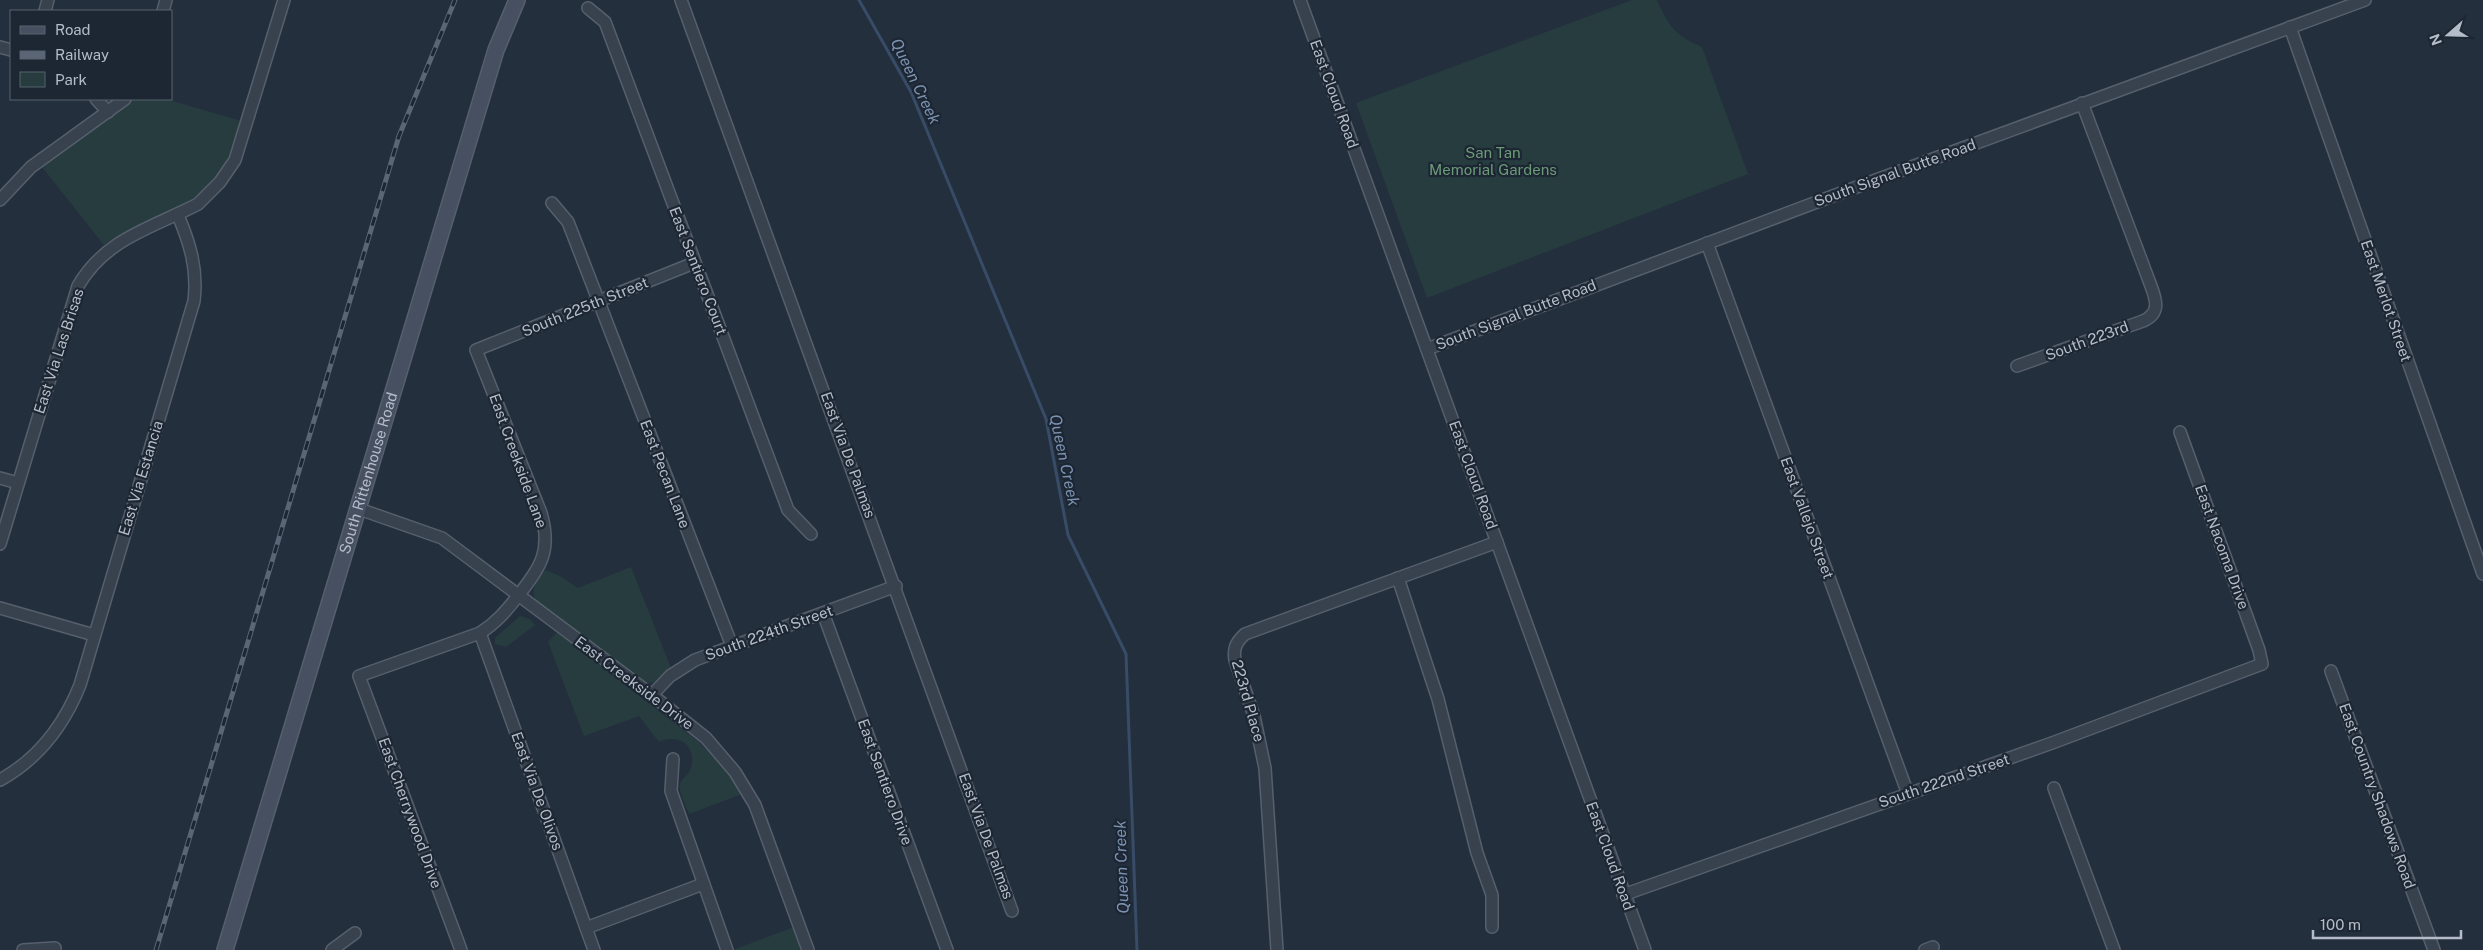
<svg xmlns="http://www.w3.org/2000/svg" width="2483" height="950" font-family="'Public Sans',sans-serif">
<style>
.green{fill:#263c3f}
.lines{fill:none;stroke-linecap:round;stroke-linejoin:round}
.stream{stroke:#394c67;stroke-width:3}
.minor-casing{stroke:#565f6c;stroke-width:14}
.secondary-casing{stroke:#565f6c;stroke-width:18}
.minor{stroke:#38414e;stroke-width:11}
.secondary{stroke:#465061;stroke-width:15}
.rail-casing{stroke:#5a6575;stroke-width:5}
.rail{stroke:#1d2633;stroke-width:3;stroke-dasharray:9;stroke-linecap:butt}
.labels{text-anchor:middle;stroke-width:4.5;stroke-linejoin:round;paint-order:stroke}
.street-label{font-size:15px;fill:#b4bcc9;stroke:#1d2633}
.park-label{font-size:15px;fill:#6b9a76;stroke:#1d2633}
.water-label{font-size:16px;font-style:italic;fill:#7c92b1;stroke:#1d2633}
</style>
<rect width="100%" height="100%" fill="#242f3e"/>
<!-- green -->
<g class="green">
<path d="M1632,0H1657C1669,27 1675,35 1702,47L1748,174L1427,298L1356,103Z"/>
<path d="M133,99H166L241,121C237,135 233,149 227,161C203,210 144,216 104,245L42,167L116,114Z"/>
<path d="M631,567L671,668L653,683L642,682L539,603C527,592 537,581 545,570L560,576L578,588Z"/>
<polygon points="520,616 530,619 535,625 506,647 495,644 495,638"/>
<path d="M557,632L699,742L725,769L742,794L689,814C686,806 678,792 680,784C681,778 689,775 691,768C697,746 679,733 659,742L639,716L584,736L548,642Z"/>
<polygon points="794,927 800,950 733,950"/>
</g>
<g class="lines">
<!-- stream -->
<polyline class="stream" points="859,0 911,92 1046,419 1068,535 1126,654 1137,950"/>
<defs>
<g id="minor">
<polyline points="681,0 1012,911"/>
<polyline points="1300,0 1645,950"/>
<polyline points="588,8 605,22 788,510 811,534"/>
<polyline points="45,11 48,0"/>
<polyline points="163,11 166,0"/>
<polyline points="2290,27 2483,574"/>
<polyline points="0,47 11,50"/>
<polyline points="96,99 108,112"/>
<polyline points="0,200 31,167 125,99"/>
<polyline points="552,203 568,222 732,646"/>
<polyline points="1707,243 1908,794"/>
<polyline points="1427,349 1854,188 2365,0"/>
<path d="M2017,366L2143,321C2164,312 2154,295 2148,278L2082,103"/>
<polyline points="0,478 18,483"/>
<polyline points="359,509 442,538 652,695 706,738 735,772 755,805 808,950"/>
<path d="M0,544L78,286C106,238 152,228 198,204L220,182L235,160L284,0"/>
<polyline points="1398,578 1438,699 1477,853 1492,895 1492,927"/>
<polyline points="0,608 94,635"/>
<polyline points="823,613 947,950"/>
<polyline points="480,633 594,950"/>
<polyline points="2331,671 2434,950"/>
<polyline points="652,695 670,676 695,660 896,586"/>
<polyline points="673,759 671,791 727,950"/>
<path d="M0,780C38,759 64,725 80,685L194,301C198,269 190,244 178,215"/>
<polyline points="2054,788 2114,950"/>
<polyline points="1623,895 2052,743 2262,664 2259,650 2180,432"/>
<polyline points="586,928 703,884"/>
<polyline points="23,950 55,948"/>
<polyline points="332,950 355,933"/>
<path d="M461,950L359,676L480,633C496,623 506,611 518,596C541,566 552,551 541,513L476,350L694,263"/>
<path d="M1277,950L1265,768L1254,716L1235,660C1233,649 1236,642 1245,634L1497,542"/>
<polyline points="1925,950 1933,947"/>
</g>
<g id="secondary">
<path id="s1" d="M225,950L496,50L517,0"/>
</g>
</defs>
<!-- minor casing -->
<use href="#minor" class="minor-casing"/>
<!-- secondary casing -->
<use href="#secondary" class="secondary-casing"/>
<!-- minor -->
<use href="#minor" class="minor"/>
<!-- secondary -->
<use href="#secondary" class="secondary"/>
<defs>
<polyline id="rail" points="156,950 399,136 455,0"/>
</defs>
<!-- rail casing -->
<use href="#rail" class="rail-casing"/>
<!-- rail -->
<use href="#rail" class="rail"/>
</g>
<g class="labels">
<!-- street labels -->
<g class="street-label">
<text transform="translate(1334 94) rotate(70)" y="5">East Cloud Road</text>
<text transform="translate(1895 173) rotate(-20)" y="5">South Signal Butte Road</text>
<text transform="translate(698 271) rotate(69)" y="5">East Sentiero Court</text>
<text transform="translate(2386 301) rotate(71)" y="5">East Merlot Street</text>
<text transform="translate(585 307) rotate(-22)" y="5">South 225th Street</text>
<text transform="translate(1516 315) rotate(-21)" y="5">South Signal Butte Road</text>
<text transform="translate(2087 341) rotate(-20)" y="5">South 223rd</text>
<text transform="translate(59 351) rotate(-72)" y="5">East Via Las Brisas</text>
<text transform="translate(848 455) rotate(70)" y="5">East Via De Palmas</text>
<text transform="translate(518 461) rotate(70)" y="5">East Creekside Lane</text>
<text dy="5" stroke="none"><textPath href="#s1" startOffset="498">South Rittenhouse Road</textPath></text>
<text transform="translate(665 474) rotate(69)" y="5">East Pecan Lane</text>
<text transform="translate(1473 475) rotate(70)" y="5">East Cloud Road</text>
<text transform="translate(141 478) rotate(-73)" y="5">East Via Estancia</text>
<text transform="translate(1807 518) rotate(70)" y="5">East Vallejo Street</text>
<text transform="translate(2222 547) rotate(70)" y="5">East Nacoma Drive</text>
<text transform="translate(769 633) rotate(-20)" y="5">South 224th Street</text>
<text transform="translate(634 683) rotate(37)" y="5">East Creekside Drive</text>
<text transform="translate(1248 701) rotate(74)" y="5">223rd Place</text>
<text transform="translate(1944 781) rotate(-19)" y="5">South 222nd Street</text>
<text transform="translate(885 782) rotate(70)" y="5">East Sentiero Drive</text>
<text transform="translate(537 791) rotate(70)" y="5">East Via De Olivos</text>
<text transform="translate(2377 796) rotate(70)" y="5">East Country Shadows Road</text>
<text transform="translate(410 813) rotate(70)" y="5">East Cherrywood Drive</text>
<text transform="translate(986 836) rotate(70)" y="5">East Via De Palmas</text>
<text transform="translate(1610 856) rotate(70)" y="5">East Cloud Road</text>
</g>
<!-- park labels -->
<g class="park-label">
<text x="1493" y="158">San Tan<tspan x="1493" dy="17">Memorial Gardens</tspan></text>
</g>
<!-- water labels -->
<g class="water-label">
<text transform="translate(916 81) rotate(64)" y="6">Queen Creek</text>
<text transform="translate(1065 460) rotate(78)" y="6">Queen Creek</text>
<text transform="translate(1121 867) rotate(-92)" y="6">Queen Creek</text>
</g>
</g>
<!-- legend -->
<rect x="10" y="10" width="162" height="90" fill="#1d2633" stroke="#59626f"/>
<rect x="20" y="26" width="25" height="8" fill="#465061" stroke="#59626f"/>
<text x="55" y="35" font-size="15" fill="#b4bcc9">Road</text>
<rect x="20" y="51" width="25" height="8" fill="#5a6575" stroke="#59626f"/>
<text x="55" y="60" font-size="15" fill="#b4bcc9">Railway</text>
<rect x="20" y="72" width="25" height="15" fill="#263c3f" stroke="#59626f"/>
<text x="55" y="85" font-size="15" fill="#b4bcc9">Park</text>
<!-- north arrow -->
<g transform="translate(2448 35) rotate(250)" stroke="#1d2633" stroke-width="4" paint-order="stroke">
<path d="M0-4L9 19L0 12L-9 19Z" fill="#b4bcc9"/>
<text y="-8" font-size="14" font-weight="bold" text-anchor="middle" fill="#b4bcc9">N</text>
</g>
<!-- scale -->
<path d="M2313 930v8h148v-8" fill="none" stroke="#b4bcc9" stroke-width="2.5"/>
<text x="2320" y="930" font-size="15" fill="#b4bcc9" stroke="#1d2633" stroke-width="4" paint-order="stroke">100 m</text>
</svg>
